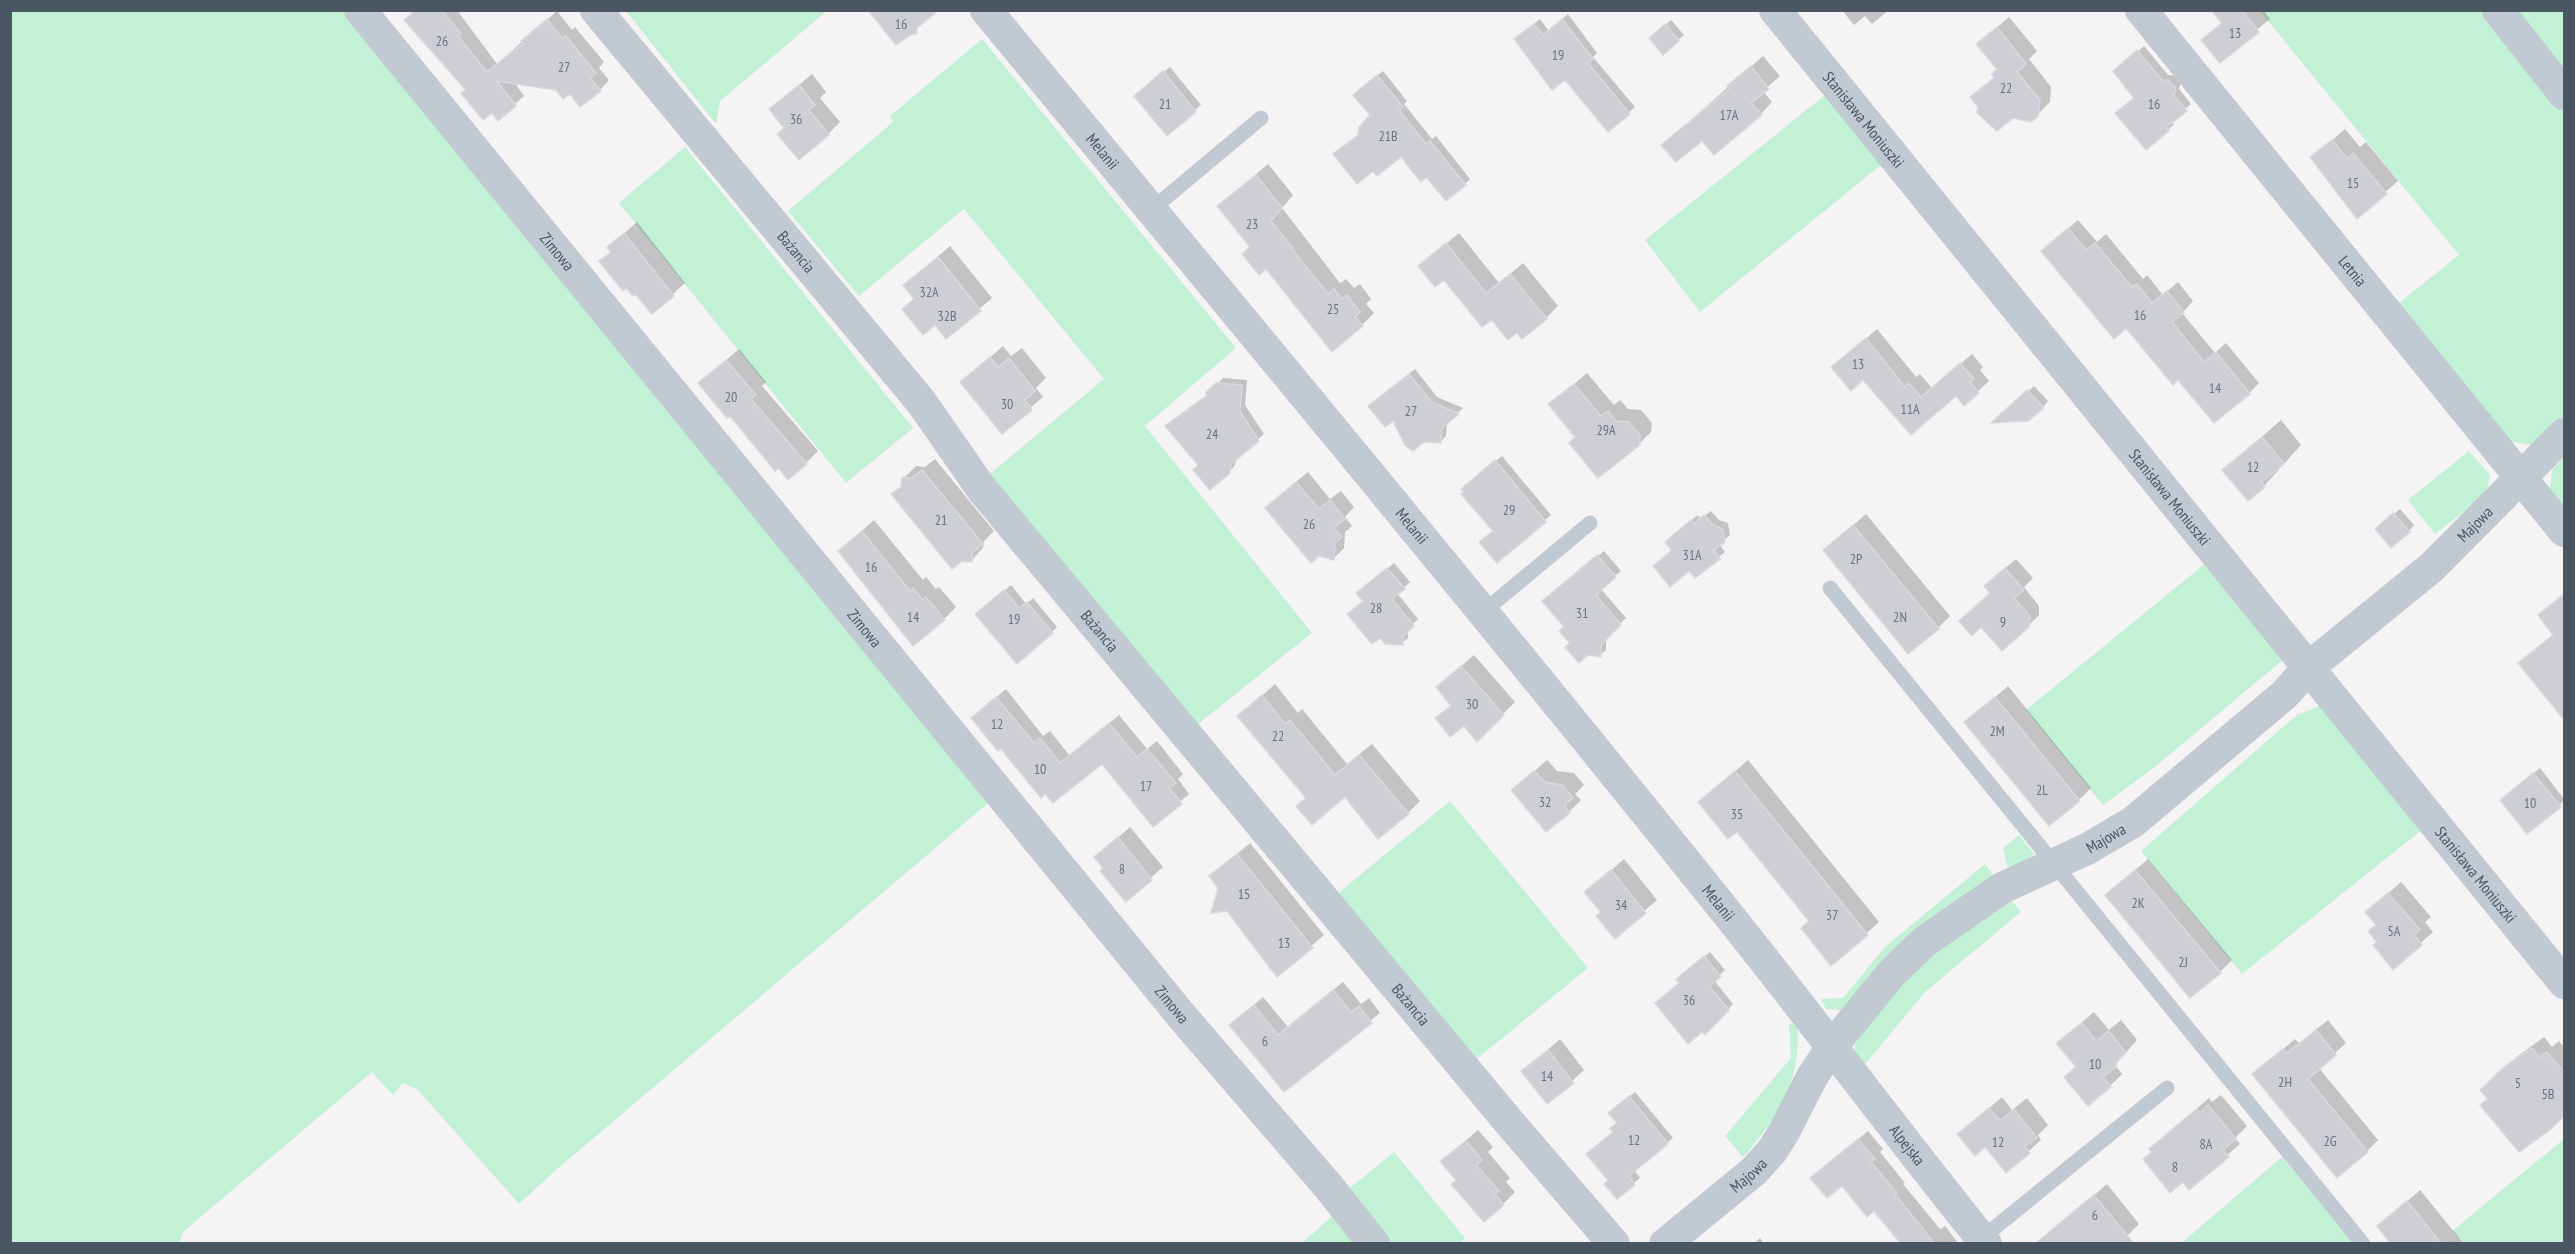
<svg xmlns="http://www.w3.org/2000/svg" width="2575" height="1254" font-family="'PT Sans Narrow',sans-serif">
<style>
.green{fill:#c3f1d5}
.shadow{fill:#0003}
.building{fill:#cdcfd5;stroke:#d7d9de;stroke-width:1.5}
.lines{fill:none;stroke-linecap:round;stroke-linejoin:round}
.service{stroke:#c1cad2;stroke-width:15}
.minor{stroke:#c1cad2;stroke-width:32}
.labels{text-anchor:middle;stroke-width:4.5;stroke-linejoin:round;paint-order:stroke}
.number-label{font-size:14px;fill:#6b747e}
.street-label{font-size:16px;fill:#4a5661;stroke:#fff}
</style>
<rect width="100%" height="100%" fill="#f5f3f3"/>
<!-- green -->
<g class="green">
<polygon points="10,11 348,11 993,799 556,1170 519,1204 417,1089 403,1083 393,1095 372,1072 184,1231 179,1243 11,1243"/>
<polygon points="626,11 827,11 720,101 716,124"/>
<polygon points="2260,11 2484,11 2564,112 2564,416 2531,445 2503,440 2394,307 2459,255"/>
<polygon points="2507,11 2564,11 2564,80"/>
<polygon points="982,39 1236,348 1145,426 1312,633 1197,725 986,477 1104,379 964,209 859,296 788,211 893,122 890,116"/>
<polygon points="1825,95 1881,165 1700,312 1645,240"/>
<polygon points="685,147 913,428 846,483 619,203"/>
<polygon points="2469,451 2490,475 2487,494 2435,534 2408,500"/>
<polygon points="2564,458 2564,516 2549,497 2552,470"/>
<polygon points="2207,562 2285,658 2155,767 2103,805 2026,710"/>
<polygon points="2322,705 2423,829 2242,974 2141,851 2283,727 2297,715"/>
<polygon points="1450,801 1588,968 1473,1062 1336,895"/>
<polygon points="2019,835 2034,854 2016,870 2007,866 2003,848"/>
<polygon points="1985,864 1992,873 1990,882 1842,1010 1826,1009 1821,999 1843,998 1885,947"/>
<path d="M2012,901L2021,912L1925,992L1862,1068L1854,1051L1855,1045C1889,987 1948,927 2012,901Z"/>
<path d="M1789,1024L1797,1025C1802,1081 1779,1116 1743,1157L1725,1136L1791,1058Z"/>
<polygon points="2564,1139 2564,1243 2463,1243 2452,1231"/>
<polygon points="1394,1152 1465,1238 1459,1243 1386,1243 1345,1192"/>
<polygon points="2282,1157 2353,1243 2179,1244 2185,1240"/>
<polygon points="1336,1213 1360,1244 1301,1244"/>
</g>
<!-- shadow -->
<g class="shadow">
<polygon points="416,10 457,10 497,64 557,11 572,30 575,27 604,62 599,68 609,80 600,90 570,92 514,82 524,96 498,119 467,90"/>
<polygon points="1842,10 1889,10 1872,24 1865,16 1854,25"/>
<polygon points="2213,10 2263,10 2270,19 2220,60 2203,40 2223,22"/>
<polygon points="1568,14 1597,53 1593,57 1635,107 1608,130 1566,78 1522,34 1540,19 1549,31"/>
<polygon points="2009,17 2037,51 2029,59 2051,87 2050,102 2037,115 1980,107 1972,97 1995,76 1998,69 1978,44"/>
<polygon points="1671,20 1684,35 1678,40 1656,33"/>
<polygon points="2144,46 2168,75 2174,75 2181,83 2179,89 2191,104 2171,121 2174,124 2168,130 2120,66"/>
<polygon points="1763,56 1780,76 1763,91 1772,102 1761,114 1702,139 1663,145"/>
<polygon points="1170,67 1201,105 1167,134 1141,90"/>
<polygon points="1383,71 1407,101 1404,104 1432,139 1436,136 1470,179 1465,184 1427,175 1401,155 1360,134 1372,116 1360,89"/>
<polygon points="812,74 826,92 820,98 840,122 828,134 786,127 771,109"/>
<polygon points="2345,129 2360,147 2366,142 2398,181 2357,217 2312,158"/>
<polygon points="1268,164 1293,195 1282,208 1340,283 1346,279 1354,288 1360,284 1371,299 1366,304 1374,313 1362,325 1252,247 1219,206"/>
<polygon points="2078,220 2097,242 2106,234 2143,279 2147,275 2163,295 2178,282 2193,301 2182,313 2215,353 2226,343 2259,383 2249,393 2178,378 2127,326 2043,251"/>
<polygon points="637,222 685,283 653,312 635,292 601,261 612,251 609,247"/>
<polygon points="1459,233 1499,283 1523,263 1558,306 1546,318 1518,330 1444,278 1420,266"/>
<polygon points="950,246 992,298 947,337 905,285"/>
<polygon points="1877,329 1916,377 1920,374 1932,388 1972,354 1983,367 1980,370 1989,381 1964,404 1956,394 1911,432 1863,378 1833,367"/>
<polygon points="1003,346 1011,356 1022,348 1046,378 1036,388 1043,397 1002,432 962,382"/>
<polygon points="739,349 766,382 762,386 818,451 806,463 730,414 700,383"/>
<polygon points="1415,369 1437,397 1463,408 1447,422 1446,436 1440,442 1394,418 1376,401"/>
<polygon points="1587,373 1614,405 1620,400 1628,409 1641,410 1652,423 1651,432 1639,444 1577,437 1550,405"/>
<polygon points="1223,378 1247,380 1245,405 1264,434 1236,458 1235,465 1229,472 1199,465 1207,395"/>
<polygon points="2034,386 2048,401 2043,407 1995,421"/>
<polygon points="2281,420 2301,445 2264,486 2224,470"/>
<polygon points="1502,456 1551,515 1497,561 1487,536 1494,530 1468,483"/>
<polygon points="935,459 994,531 984,541 983,548 971,561 903,485 904,478 916,466 925,467"/>
<polygon points="1308,472 1330,499 1341,491 1354,507 1345,517 1352,526 1345,532 1344,548 1334,558 1278,497"/>
<polygon points="2400,509 2414,525 2409,531 2377,529"/>
<polygon points="1711,511 1719,520 1728,523 1730,535 1719,544 1725,552 1695,576 1673,550 1672,536 1698,515 1700,519"/>
<polygon points="1866,514 1950,616 1938,628 1825,550"/>
<polygon points="874,520 923,580 926,577 936,589 939,587 956,607 944,619 840,551"/>
<polygon points="1604,551 1621,571 1600,588 1626,618 1606,638 1606,650 1600,655 1571,642 1550,596"/>
<polygon points="2016,559 2033,578 2024,587 2039,606 2039,615 2028,626 1991,593 1996,576"/>
<polygon points="1394,563 1410,582 1397,593 1418,619 1408,629 1408,638 1402,643 1364,600 1364,588"/>
<polygon points="1011,585 1026,604 1033,598 1057,627 1052,632 983,608"/>
<polygon points="1474,655 1515,702 1477,740 1465,724 1437,718 1452,704 1438,687"/>
<polygon points="1275,684 1298,713 1302,709 1347,764 1372,744 1420,801 1408,813 1345,795 1307,797 1239,716"/>
<polygon points="2008,686 2091,788 2079,800 1966,722"/>
<polygon points="1006,689 1043,736 1050,731 1070,756 1119,715 1147,749 1157,741 1183,774 1178,779 1189,794 1153,825 1102,762 1053,801 982,709"/>
<polygon points="1547,760 1557,771 1574,773 1584,785 1575,794 1581,800 1569,812 1513,790"/>
<polygon points="1748,760 1879,922 1832,964 1811,920 1737,830 1700,802"/>
<polygon points="2540,768 2564,799 2560,805 2508,795"/>
<polygon points="1130,827 1163,867 1126,900 1096,857"/>
<polygon points="1250,843 1324,935 1277,975 1211,876"/>
<polygon points="1624,859 1657,900 1615,936 1603,912 1587,892"/>
<polygon points="2148,859 2232,960 2220,972 2107,895"/>
<polygon points="2401,882 2431,917 2425,922 2433,932 2393,967 2379,941 2377,925 2367,912"/>
<polygon points="1710,952 1725,970 1714,980 1733,1004 1705,1033 1681,982 1684,974"/>
<polygon points="1343,982 1361,1004 1369,998 1380,1013 1284,1090 1231,1025 1263,997 1288,1027"/>
<polygon points="2094,1012 2109,1030 2121,1020 2137,1040 2115,1065 2122,1074 2110,1086 2077,1066 2058,1043"/>
<polygon points="2328,1020 2346,1043 2319,1068 2378,1140 2367,1151 2254,1074 2295,1039 2299,1043"/>
<polygon points="2544,1037 2552,1047 2559,1041 2564,1047 2564,1115 2489,1099 2494,1078 2518,1056"/>
<polygon points="1560,1039 1584,1070 1572,1081 1523,1071"/>
<polygon points="1635,1092 1673,1138 1634,1170 1640,1178 1617,1197 1610,1180 1614,1132 1618,1122 1616,1107"/>
<polygon points="2221,1095 2247,1126 2235,1138 2240,1144 2189,1188 2151,1149 2202,1104 2209,1098 2212,1102"/>
<polygon points="2002,1097 2012,1110 2027,1098 2048,1125 2038,1135 2041,1140 2006,1171 1986,1145 1959,1134"/>
<polygon points="1478,1130 1493,1147 1488,1152 1510,1178 1506,1182 1515,1192 1503,1204 1457,1179 1442,1161"/>
<polygon points="1868,1131 1883,1149 1880,1152 1905,1183 1903,1184 1940,1229 1945,1226 1959,1244 1903,1244 1875,1209 1842,1184 1812,1178"/>
<polygon points="2107,1184 2139,1224 2127,1236 2118,1244 2047,1236"/>
<polygon points="2420,1190 2464,1244 2393,1244 2379,1226"/>
<polygon points="1760,1238 1764,1244 1753,1244"/>
</g>
<!-- building -->
<g class="building">
<polygon points="416,10 442,10 461,34 458,36 487,72 523,44 521,41 547,19 562,38 565,35 596,73 590,78 601,91 580,107 570,94 563,99 556,90 497,81 516,106 498,121 492,113 483,120 461,93 466,90 404,20"/>
<polygon points="868,10 939,10 917,28 916,34 910,35 896,45"/>
<polygon points="2211,10 2242,10 2259,32 2220,63 2201,40 2222,23"/>
<polygon points="1562,19 1593,59 1588,63 1630,114 1608,132 1565,80 1552,90 1514,39 1534,24 1543,35"/>
<polygon points="1665,24 1679,41 1663,55 1649,38"/>
<polygon points="1997,27 2026,64 2017,72 2040,100 2038,116 2031,122 2013,118 1997,131 1977,113 1978,107 1970,97 1994,78 1992,74 1997,69 1976,44"/>
<polygon points="2137,50 2162,80 2168,80 2176,89 2174,95 2187,111 2166,127 2169,131 2146,150 2115,113 2134,98 2113,71"/>
<polygon points="1751,66 1769,89 1751,103 1762,115 1714,155 1702,141 1676,162 1661,145 1729,89 1727,86"/>
<polygon points="1163,71 1196,112 1167,136 1134,96"/>
<polygon points="1377,75 1403,107 1399,110 1426,144 1430,141 1466,185 1446,201 1426,177 1421,182 1401,157 1377,176 1373,171 1357,184 1333,154 1358,135 1359,127 1370,115 1353,95"/>
<polygon points="799,85 815,105 809,110 829,135 799,160 777,134 784,128 769,109"/>
<polygon points="2332,140 2347,158 2353,153 2387,194 2357,219 2310,157"/>
<polygon points="1256,175 1282,208 1271,221 1293,248 1292,249 1328,294 1334,289 1341,299 1347,295 1360,312 1355,317 1363,326 1332,352 1266,269 1259,275 1242,254 1250,247 1217,206"/>
<polygon points="2068,228 2086,250 2095,243 2132,287 2137,284 2152,303 2167,291 2184,312 2172,322 2204,362 2216,352 2250,394 2214,423 2178,380 2173,385 2126,328 2114,339 2041,251"/>
<polygon points="624,233 674,296 652,314 635,294 633,296 626,288 623,291 599,261 611,252 607,247"/>
<polygon points="1446,243 1486,293 1510,274 1547,319 1522,339 1517,333 1508,340 1492,320 1482,327 1444,280 1435,287 1418,266"/>
<polygon points="938,257 981,311 946,339 935,325 923,335 902,309 914,299 903,285"/>
<polygon points="1866,338 1905,387 1909,383 1921,397 1960,363 1974,379 1970,382 1979,393 1964,406 1956,396 1911,435 1863,380 1851,391 1831,367"/>
<polygon points="990,357 998,367 1009,358 1035,391 1025,400 1032,410 1002,434 960,382"/>
<polygon points="726,360 756,395 751,399 807,464 788,480 779,468 775,471 730,416 727,418 698,383"/>
<polygon points="1409,374 1432,402 1459,414 1442,428 1441,443 1424,442 1413,451 1405,445 1393,421 1385,427 1368,406"/>
<polygon points="1216,383 1242,385 1240,411 1259,441 1231,464 1230,473 1210,490 1193,470 1198,465 1165,426 1206,396 1206,392"/>
<polygon points="1574,384 1601,416 1608,411 1616,421 1629,422 1640,435 1640,445 1598,478 1569,443 1575,437 1548,404"/>
<polygon points="2027,390 2044,408 2028,421 1991,423"/>
<polygon points="2262,437 2284,464 2261,482 2265,487 2248,501 2222,470"/>
<polygon points="1495,460 1546,522 1497,563 1479,542 1493,531 1461,494 1464,492 1461,489"/>
<polygon points="922,470 983,544 972,553 972,562 962,561 952,569 891,494 901,487 902,477 912,478"/>
<polygon points="1296,482 1319,509 1330,500 1345,519 1334,528 1342,537 1335,543 1334,560 1319,556 1311,563 1265,508"/>
<polygon points="2393,513 2410,532 2391,548 2375,529"/>
<polygon points="1704,515 1713,525 1723,529 1725,542 1714,550 1720,559 1695,578 1689,571 1670,587 1653,566 1672,550 1665,542 1691,520 1694,523"/>
<polygon points="1853,525 1939,629 1908,654 1823,550"/>
<polygon points="862,531 910,591 913,588 923,600 926,597 945,620 913,646 838,551"/>
<polygon points="1597,555 1616,577 1596,595 1621,625 1601,645 1601,657 1588,655 1579,663 1565,647 1570,643 1559,631 1564,627 1542,601"/>
<polygon points="1387,568 1405,589 1392,599 1414,626 1403,636 1403,645 1385,644 1380,638 1372,644 1347,614 1363,601 1356,593"/>
<polygon points="2005,568 2024,590 2014,598 2030,616 2029,627 2002,651 1981,627 1972,636 1959,621 1990,593 1984,586"/>
<polygon points="1004,590 1019,608 1027,602 1053,633 1017,664 975,614"/>
<polygon points="2565,593 2565,721 2518,663 2553,635 2538,615"/>
<polygon points="1461,666 1504,715 1477,742 1464,726 1450,737 1435,718 1451,706 1436,687"/>
<polygon points="1262,695 1285,724 1290,720 1335,775 1359,755 1409,814 1378,839 1345,797 1312,825 1296,806 1306,798 1237,716"/>
<polygon points="996,697 1034,743 1040,738 1060,763 1109,723 1137,757 1147,749 1176,783 1169,788 1182,804 1153,827 1102,764 1053,803 1045,794 1041,798 1001,749 998,751 971,718"/>
<polygon points="1995,697 2080,801 2049,826 1964,722"/>
<polygon points="1534,771 1545,782 1562,785 1573,798 1564,806 1570,813 1546,832 1511,790"/>
<polygon points="1735,771 1868,935 1831,966 1801,928 1809,921 1737,832 1728,839 1698,802"/>
<polygon points="2533,773 2561,807 2527,834 2500,800"/>
<polygon points="1118,837 1152,880 1126,902 1100,871 1103,868 1094,857"/>
<polygon points="1237,854 1313,948 1277,977 1227,911 1211,913 1218,888 1209,876"/>
<polygon points="1611,870 1646,913 1615,939 1596,916 1601,912 1584,892"/>
<polygon points="2135,870 2221,973 2190,998 2105,895"/>
<polygon points="2388,893 2420,930 2414,935 2422,945 2393,970 2373,945 2377,942 2368,931 2376,925 2365,912"/>
<polygon points="1704,956 1721,977 1709,986 1729,1010 1705,1035 1702,1032 1688,1044 1655,1003 1679,983 1676,979"/>
<polygon points="1333,990 1351,1012 1359,1006 1372,1023 1284,1092 1229,1025 1254,1005 1278,1035"/>
<polygon points="2082,1023 2096,1041 2109,1031 2126,1053 2114,1063 2117,1066 2103,1077 2111,1087 2088,1106 2064,1077 2076,1067 2056,1043"/>
<polygon points="2316,1030 2336,1055 2308,1079 2368,1152 2337,1178 2252,1074 2283,1049 2287,1053"/>
<polygon points="2532,1048 2539,1057 2547,1052 2565,1073 2565,1115 2551,1129 2519,1152 2480,1105 2488,1099 2480,1090 2504,1067"/>
<polygon points="1548,1050 1574,1083 1547,1104 1521,1071"/>
<polygon points="1629,1096 1668,1144 1629,1176 1635,1185 1617,1199 1604,1184 1608,1180 1586,1154 1613,1132 1610,1128 1617,1123 1608,1113"/>
<polygon points="2208,1105 2236,1139 2223,1150 2229,1157 2189,1190 2183,1182 2170,1193 2143,1159 2152,1152 2149,1149 2188,1116 2197,1109 2200,1113"/>
<polygon points="1989,1108 2000,1121 2014,1109 2037,1138 2025,1146 2030,1153 2006,1173 1985,1147 1975,1156 1957,1134"/>
<polygon points="1858,1139 1875,1159 1871,1162 1897,1193 1895,1194 1935,1244 1901,1244 1874,1211 1867,1217 1842,1186 1827,1198 1810,1178"/>
<polygon points="1466,1141 1482,1160 1476,1165 1499,1191 1495,1194 1504,1205 1484,1222 1451,1184 1456,1180 1440,1161"/>
<polygon points="2094,1195 2134,1244 2035,1244 2079,1207"/>
<polygon points="2407,1201 2442,1244 2391,1244 2377,1226"/>
</g>
<g class="lines">
<!-- service -->
<g class="service">
<polyline points="1151,210 1261,118"/>
<polyline points="1830,588 2363,1244"/>
<polyline points="1483,612 1590,523"/>
<polyline points="1982,1238 2167,1088"/>
</g>
<!-- minor -->
<g class="minor">
<path id="s1" d="M360,10L1185,1020L1328,1186L1374,1244"/>
<path id="s2" d="M596,10L922,403L981,488L1509,1122L1614,1244"/>
<path id="s3" d="M986,10C1229,304 1472,596 1710,892C1804,1008 1892,1128 1986,1244"/>
<path id="s4" d="M1775,10L2564,983"/>
<path id="s5" d="M2141,10L2564,531"/>
<polyline points="2498,10 2564,94"/>
<path id="s6" d="M1665,1244L1754,1171L1772,1151L1784,1132L1812,1077L1833,1045L1891,974L1924,942L2002,888L2087,849L2133,822L2285,694L2308,668L2432,567L2564,434"/>
</g>
</g>
<g class="labels">
<!-- number labels -->
<g class="number-label">
<text x="901" y="29">16</text>
<text x="2235" y="38">13</text>
<text x="442" y="46">26</text>
<text x="1558" y="60">19</text>
<text x="564" y="72">27</text>
<text x="2006" y="93">22</text>
<text x="1165" y="109">21</text>
<text x="2154" y="109">16</text>
<text x="1729" y="120">17A</text>
<text x="796" y="124">36</text>
<text x="1388" y="141">21B</text>
<text x="2353" y="188">15</text>
<text x="1252" y="229">23</text>
<text x="929" y="297">32A</text>
<text x="1333" y="314">25</text>
<text x="2140" y="320">16</text>
<text x="947" y="321">32B</text>
<text x="1858" y="369">13</text>
<text x="2215" y="393">14</text>
<text x="731" y="402">20</text>
<text x="1007" y="409">30</text>
<text x="1910" y="414">11A</text>
<text x="1411" y="416">27</text>
<text x="1606" y="435">29A</text>
<text x="1212" y="439">24</text>
<text x="2253" y="472">12</text>
<text x="1509" y="515">29</text>
<text x="941" y="525">21</text>
<text x="1309" y="529">26</text>
<text x="1692" y="560">31A</text>
<text x="1856" y="564">2P</text>
<text x="871" y="572">16</text>
<text x="1376" y="613">28</text>
<text x="1582" y="618">31</text>
<text x="913" y="622">14</text>
<text x="1900" y="622">2N</text>
<text x="1014" y="624">19</text>
<text x="2003" y="627">9</text>
<text x="1472" y="709">30</text>
<text x="997" y="729">12</text>
<text x="1997" y="736">2M</text>
<text x="1278" y="741">22</text>
<text x="1040" y="774">10</text>
<text x="1146" y="791">17</text>
<text x="2042" y="795">2L</text>
<text x="1545" y="807">32</text>
<text x="2530" y="808">10</text>
<text x="1737" y="819">35</text>
<text x="1122" y="874">8</text>
<text x="1244" y="899">15</text>
<text x="2138" y="908">2K</text>
<text x="1621" y="910">34</text>
<text x="1832" y="920">37</text>
<text x="2394" y="936">5A</text>
<text x="1284" y="948">13</text>
<text x="2183" y="967">2J</text>
<text x="1689" y="1005">36</text>
<text x="1265" y="1046">6</text>
<text x="2095" y="1069">10</text>
<text x="1547" y="1081">14</text>
<text x="2285" y="1087">2H</text>
<text x="2518" y="1088">5</text>
<text x="2548" y="1099">5B</text>
<text x="1634" y="1145">12</text>
<text x="2330" y="1146">2G</text>
<text x="1998" y="1147">12</text>
<text x="2206" y="1149">8A</text>
<text x="2175" y="1172">8</text>
<text x="2095" y="1220">6</text>
</g>
<!-- street labels -->
<g class="street-label">
<text dy="6" stroke="none"><textPath href="#s4" startOffset="141">Stanisława Moniuszki</textPath></text>
<text dy="6" stroke="none"><textPath href="#s3" startOffset="183">Melanii</textPath></text>
<text dy="6" stroke="none"><textPath href="#s1" startOffset="312">Zimowa</textPath></text>
<text dy="6" stroke="none"><textPath href="#s2" startOffset="314">Bażancia</textPath></text>
<text dy="6" stroke="none"><textPath href="#s5" startOffset="336">Letnia</textPath></text>
<text dy="6" stroke="none"><textPath href="#s4" startOffset="627">Stanisława Moniuszki</textPath></text>
<text dy="6" stroke="none"><textPath href="#s6" startOffset="1098">Majowa</textPath></text>
<text dy="6" stroke="none"><textPath href="#s3" startOffset="669">Melanii</textPath></text>
<text dy="6" stroke="none"><textPath href="#s1" startOffset="798">Zimowa</textPath></text>
<text dy="6" stroke="none"><textPath href="#s2" startOffset="800">Bażancia</textPath></text>
<text dy="6" stroke="none"><textPath href="#s6" startOffset="612">Majowa</textPath></text>
<text dy="6" stroke="none"><textPath href="#s4" startOffset="1113">Stanisława Moniuszki</textPath></text>
<text dy="6" stroke="none"><textPath href="#s3" startOffset="1155">Melanii</textPath></text>
<text dy="6" stroke="none"><textPath href="#s1" startOffset="1284">Zimowa</textPath></text>
<text dy="6" stroke="none"><textPath href="#s2" startOffset="1286">Bażancia</textPath></text>
<text dy="6" stroke="none"><textPath href="#s3" startOffset="1462">Alpejska</textPath></text>
<text dy="6" stroke="none"><textPath href="#s6" startOffset="108">Majowa</textPath></text>
</g>
</g>
<!-- border -->
<rect width="2575" height="1254" fill="none" stroke="#4a5661" stroke-width="24"/>
</svg>
